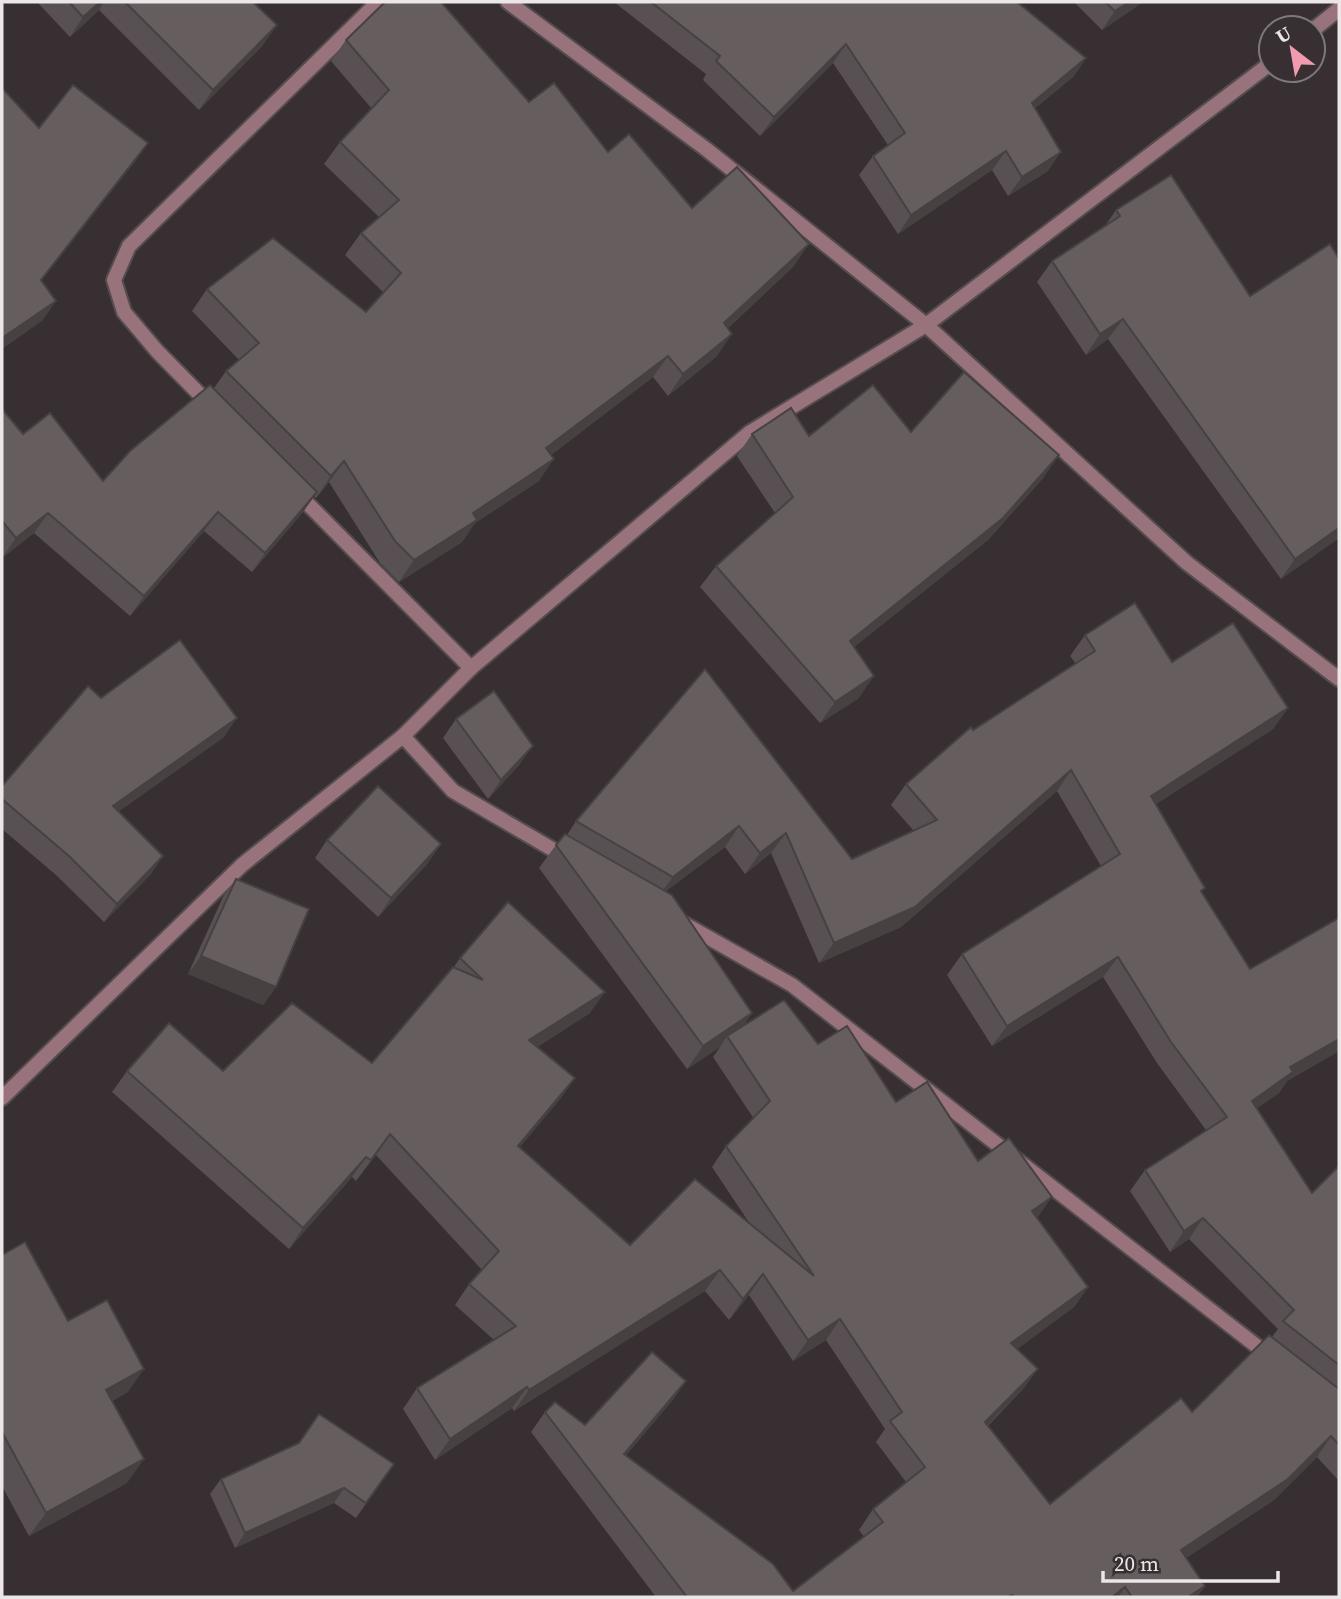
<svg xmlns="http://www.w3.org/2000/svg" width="1341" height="1599" font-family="'Source Serif 4',serif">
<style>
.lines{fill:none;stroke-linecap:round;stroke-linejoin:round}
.minor-casing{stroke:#544c4e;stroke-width:18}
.minor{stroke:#98737b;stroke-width:14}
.wall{fill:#585052;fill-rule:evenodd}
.shaded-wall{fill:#474142}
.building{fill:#665d5f;stroke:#474142;stroke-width:2}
</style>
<rect width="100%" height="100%" fill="#372f31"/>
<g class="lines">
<defs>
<g id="minor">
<polyline points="508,2 706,149 926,325 1187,563 1339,679"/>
<polyline points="1313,30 1339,9"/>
<polyline points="211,406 157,351 124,312 114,280 129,246 378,2"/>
<polyline points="297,493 471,668"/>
<polyline points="403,736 453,791 569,859"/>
<polyline points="681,922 792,985 1272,1358"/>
<polyline points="2,1098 242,865 403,736 471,668 749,433 926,325 1271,63"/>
</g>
</defs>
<!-- minor casing -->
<use href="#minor" class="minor-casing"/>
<!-- minor -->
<use href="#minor" class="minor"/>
</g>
<!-- wall -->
<g class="wall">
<polygon points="37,2 253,2 263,45 199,110 99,10 70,37"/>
<polygon points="614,2 1017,2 1086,58 1073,77 1035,108 1048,171 1008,196 992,170 898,234 859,175 873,156 888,145 833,63 760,136 703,80 706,74"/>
<polygon points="1074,2 1143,2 1102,30"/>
<polygon points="346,40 529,102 608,152 692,208 794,266 728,328 717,356 668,396 653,377 551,455 539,481 475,523 462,542 399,582 380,563 329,482 316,498 314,496 303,512 252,572 204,531 130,616 34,533 2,558 2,409 23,434 103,481 214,388 226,371 239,360 192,311 207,289 366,312 383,292 345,255 361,233 379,217 324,164 340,142 372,109 331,61"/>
<polygon points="1116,210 1250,296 1339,259 1339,538 1281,579 1108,339 1086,355 1037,282 1052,261 1105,226"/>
<polygon points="911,432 1044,477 988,540 854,647 859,698 820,723 700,587 716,566 775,513 737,456 752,434 809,436"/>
<path d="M1085,635L1172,662L1288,708L1273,729L1156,804L1202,893L1250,969L1339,918V1051L1287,1081L1279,1093L1257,1108L1312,1193L1339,1166V1481L1317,1457L1274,1500L1186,1558L1205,1586L1197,1597H656L531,1432L545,1412L585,1425L686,1381L672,1401L626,1455L793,1591L864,1537L859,1530L873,1509L906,1482L876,1442L885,1429L826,1340L793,1361L749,1295L729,1320L705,1291L514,1411L512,1408L435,1460L403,1409L417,1388L494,1340L455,1305L469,1284L482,1270L376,1155L356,1181L352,1177L289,1249L112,1092L127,1071H223L372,1063L454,967L460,958L590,1013L537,1047L575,1078L560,1099L519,1148L630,1245L750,1224L712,1167L726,1146L754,1119L713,1057L720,1047L687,1069L539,868L556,845L567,835L576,821L705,669L852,859L914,831L891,805L906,784L973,730L1076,664L1070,656ZM1057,791L1101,866L962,954L947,975L992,1046L1103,977L1157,1063L1206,1130L1145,1170L1130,1191L1170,1252L1189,1239L1278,1329L1272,1337L1192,1412L1050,1504L988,1426L1023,1389L1038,1369L1017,1349L1074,1307L1088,1287L1037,1218L1038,1217L978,1161L896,1102L818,1044L743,1026L752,1013L666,891L725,847L745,874L771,853L819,963L901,927Z"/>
<polygon points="101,698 224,737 119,811 151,874 104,922 56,875 2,829 2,786"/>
<polygon points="456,719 520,764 488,799 443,738"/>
<polygon points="327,840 428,863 378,917 315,858"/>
<polygon points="236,879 276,987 263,1005 188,974 223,897"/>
<polygon points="2,1255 68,1321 128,1392 112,1401 127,1483 29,1536 2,1486"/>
<polygon points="394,1464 356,1518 334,1503 235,1548 210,1494 221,1479"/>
</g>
<!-- shaded-wall -->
<g class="shaded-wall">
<polygon points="100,2 104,2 99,10 70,37 83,17"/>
<polygon points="1129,2 1143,2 1102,30 1115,11"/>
<polygon points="277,25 263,45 199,110 213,90"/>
<polygon points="846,44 833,63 760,136 774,117"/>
<polygon points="1086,58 1073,77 1018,122 1032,103"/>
<polygon points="148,143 134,163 27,299 41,280"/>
<polygon points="1006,151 992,170 898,234 911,215"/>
<polygon points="1061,152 1048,171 1008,196 1022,177"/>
<polygon points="809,244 794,266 709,345 724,323"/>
<polygon points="56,301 42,321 2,349 2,338"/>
<polygon points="1123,319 1108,339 1086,355 1100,334"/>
<polygon points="732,334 717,356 668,396 683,374"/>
<polygon points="668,356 653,377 531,470 546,448"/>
<polygon points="1059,455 1044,477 988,540 835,662 850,641"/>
<polygon points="554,459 539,481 475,523 462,542 399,582 414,560 473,513"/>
<polygon points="344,461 329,482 316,498 331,476"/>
<polygon points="317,492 303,512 252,572 265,553"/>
<polygon points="218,512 204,531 130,616 144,596"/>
<polygon points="48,513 34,533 2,558 16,538"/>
<polygon points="1339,528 1339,538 1281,579 1295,559"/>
<polygon points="874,676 859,698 820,723 835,702"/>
<polygon points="1288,708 1273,729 1137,816 1151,796"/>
<polygon points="237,718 224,737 100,824 113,806"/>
<polygon points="533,746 520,764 488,799 501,780"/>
<polygon points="1071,770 1057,791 901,927 819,963 834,943"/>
<polygon points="739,826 725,847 658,897 673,877"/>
<polygon points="786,833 771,853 745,874 760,853"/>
<polygon points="441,844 428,863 378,917 391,898"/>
<polygon points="163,856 151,874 104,922 117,904"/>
<polygon points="201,956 276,987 263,1005 188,974"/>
<polygon points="1118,957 1103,977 992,1046 1007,1026"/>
<polygon points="605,992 590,1013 514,1061 529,1040"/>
<polygon points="752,1013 736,1036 727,1036 720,1047 687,1069 703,1046"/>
<polygon points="1339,1039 1339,1051 1287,1081 1279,1093 1238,1122 1252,1101 1290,1067"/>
<polygon points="575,1078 560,1099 503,1167 518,1146"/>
<polygon points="390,1134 376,1155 356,1181 371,1160"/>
<polygon points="366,1157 352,1177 289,1249 303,1228"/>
<polygon points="1052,1197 1038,1217 1017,1232 1032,1211"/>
<polygon points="1203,1218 1189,1239 1170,1252 1184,1231"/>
<polygon points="720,1270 705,1291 514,1411 529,1390"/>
<polygon points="763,1274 749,1295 729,1320 743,1299"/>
<polygon points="1088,1287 1074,1307 997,1364 1011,1343"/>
<polygon points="840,1319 826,1340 793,1361 808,1340"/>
<polygon points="144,1369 128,1392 90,1413 106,1390"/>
<polygon points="1038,1369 1023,1389 970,1443 985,1422"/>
<polygon points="686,1381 672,1401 609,1475 624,1454"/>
<polygon points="527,1387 512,1408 435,1460 450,1439"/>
<polygon points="1331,1436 1317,1457 1274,1500 1166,1571 1181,1550"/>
<polygon points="144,1459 127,1483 29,1536 46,1513"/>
<polygon points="344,1488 334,1503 235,1548 245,1533"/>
<polygon points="1205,1586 1197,1597 1188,1597"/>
<polygon points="1125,1587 1118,1597 1112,1597"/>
</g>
<!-- building -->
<g class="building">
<polygon points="69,2 100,2 83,17"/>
<polygon points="125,2 253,2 277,25 213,90"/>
<polygon points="385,2 441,2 529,102 554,83 608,152 629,134 692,208 737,167 809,244 724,323 732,334 683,374 668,356 546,448 554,459 473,513 477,520 414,560 395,541 344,461 331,476 226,371 259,343 207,289 273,238 366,312 401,273 361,233 399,200 340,142 389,90 346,40"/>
<polygon points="651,2 1017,2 1086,58 1032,103 1061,152 1022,177 1006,151 911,215 873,156 905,133 846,44 774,117 716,61 720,56"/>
<polygon points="1105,2 1129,2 1115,11"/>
<polygon points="73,85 148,143 41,280 56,301 2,338 2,88 39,128"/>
<polygon points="1171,175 1250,296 1330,244 1339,259 1339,528 1295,559 1123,319 1100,334 1052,261 1120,216 1116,210"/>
<polygon points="964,372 1059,455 1003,518 850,641 874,676 835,702 716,566 793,497 752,434 791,408 809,436 873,385 911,432"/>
<polygon points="210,385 317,492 265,553 218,512 144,596 48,513 16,538 2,521 2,409 23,434 50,413 103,481 130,451"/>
<polygon points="1135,603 1172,662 1233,623 1288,708 1151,796 1205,888 1201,891 1250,969 1339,918 1339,1039 1290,1067 1293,1072 1252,1101 1312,1193 1339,1166 1339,1365 1283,1321 1294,1310 1203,1218 1184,1231 1145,1170 1227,1117 1171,1042 1118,957 1007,1026 962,954 1120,854 1071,770 915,907 834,943 786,833 760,853 739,826 673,877 576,821 705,669 852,859 937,820 906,784 971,727 973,730 1095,651 1085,635"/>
<polygon points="180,640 237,718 113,806 163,856 117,904 69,856 2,799 2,786 88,686 101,698"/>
<polygon points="494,691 533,746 501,780 456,719"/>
<polygon points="378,786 441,844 391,898 327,840"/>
<polygon points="565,834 672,895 752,1013 703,1046 556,845"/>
<polygon points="236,879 309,909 276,987 201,956"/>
<polygon points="508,902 605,992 529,1040 575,1078 518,1146 630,1245 695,1179 814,1276 726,1146 770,1101 727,1036 784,1000 818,1044 847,1026 896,1102 927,1082 978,1161 1009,1138 1052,1197 1032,1211 1088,1287 1011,1343 1038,1369 985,1422 1050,1504 1181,1398 1192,1412 1269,1335 1339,1389 1339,1445 1331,1436 1288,1479 1181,1550 1205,1586 1188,1597 1132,1597 1125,1587 1112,1597 1014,1597 1012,1595 1008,1597 687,1597 545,1412 555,1402 585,1425 652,1352 686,1381 624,1454 773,1564 793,1591 883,1522 873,1509 925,1467 890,1421 902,1412 840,1319 808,1340 763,1274 743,1299 720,1270 529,1390 527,1387 450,1439 417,1388 516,1326 469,1284 499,1251 390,1134 371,1160 366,1157 303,1228 127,1071 169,1023 223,1071 292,1003 372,1063 453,967 483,980 460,958"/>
<polygon points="25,1242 68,1321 107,1300 144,1369 106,1390 144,1459 46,1513 3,1434 2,1435 2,1255"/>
<polygon points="319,1414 394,1464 366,1503 344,1488 245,1533 221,1479 299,1443"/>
</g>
<!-- border -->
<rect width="1341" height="1599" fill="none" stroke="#ebe6e7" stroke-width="7"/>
<!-- north arrow -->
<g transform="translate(1292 49) rotate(329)"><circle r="33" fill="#372f31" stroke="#7f787a" stroke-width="2"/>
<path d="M0-5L12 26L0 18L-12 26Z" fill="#f29ab0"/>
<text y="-10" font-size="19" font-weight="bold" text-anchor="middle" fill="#ebe6e7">U</text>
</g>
<!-- scale -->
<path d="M1103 1571v10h175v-10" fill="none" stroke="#ebe6e7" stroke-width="3.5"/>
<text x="1114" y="1571" font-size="21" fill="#ebe6e7" stroke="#372f31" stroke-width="5" paint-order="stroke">20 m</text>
</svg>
